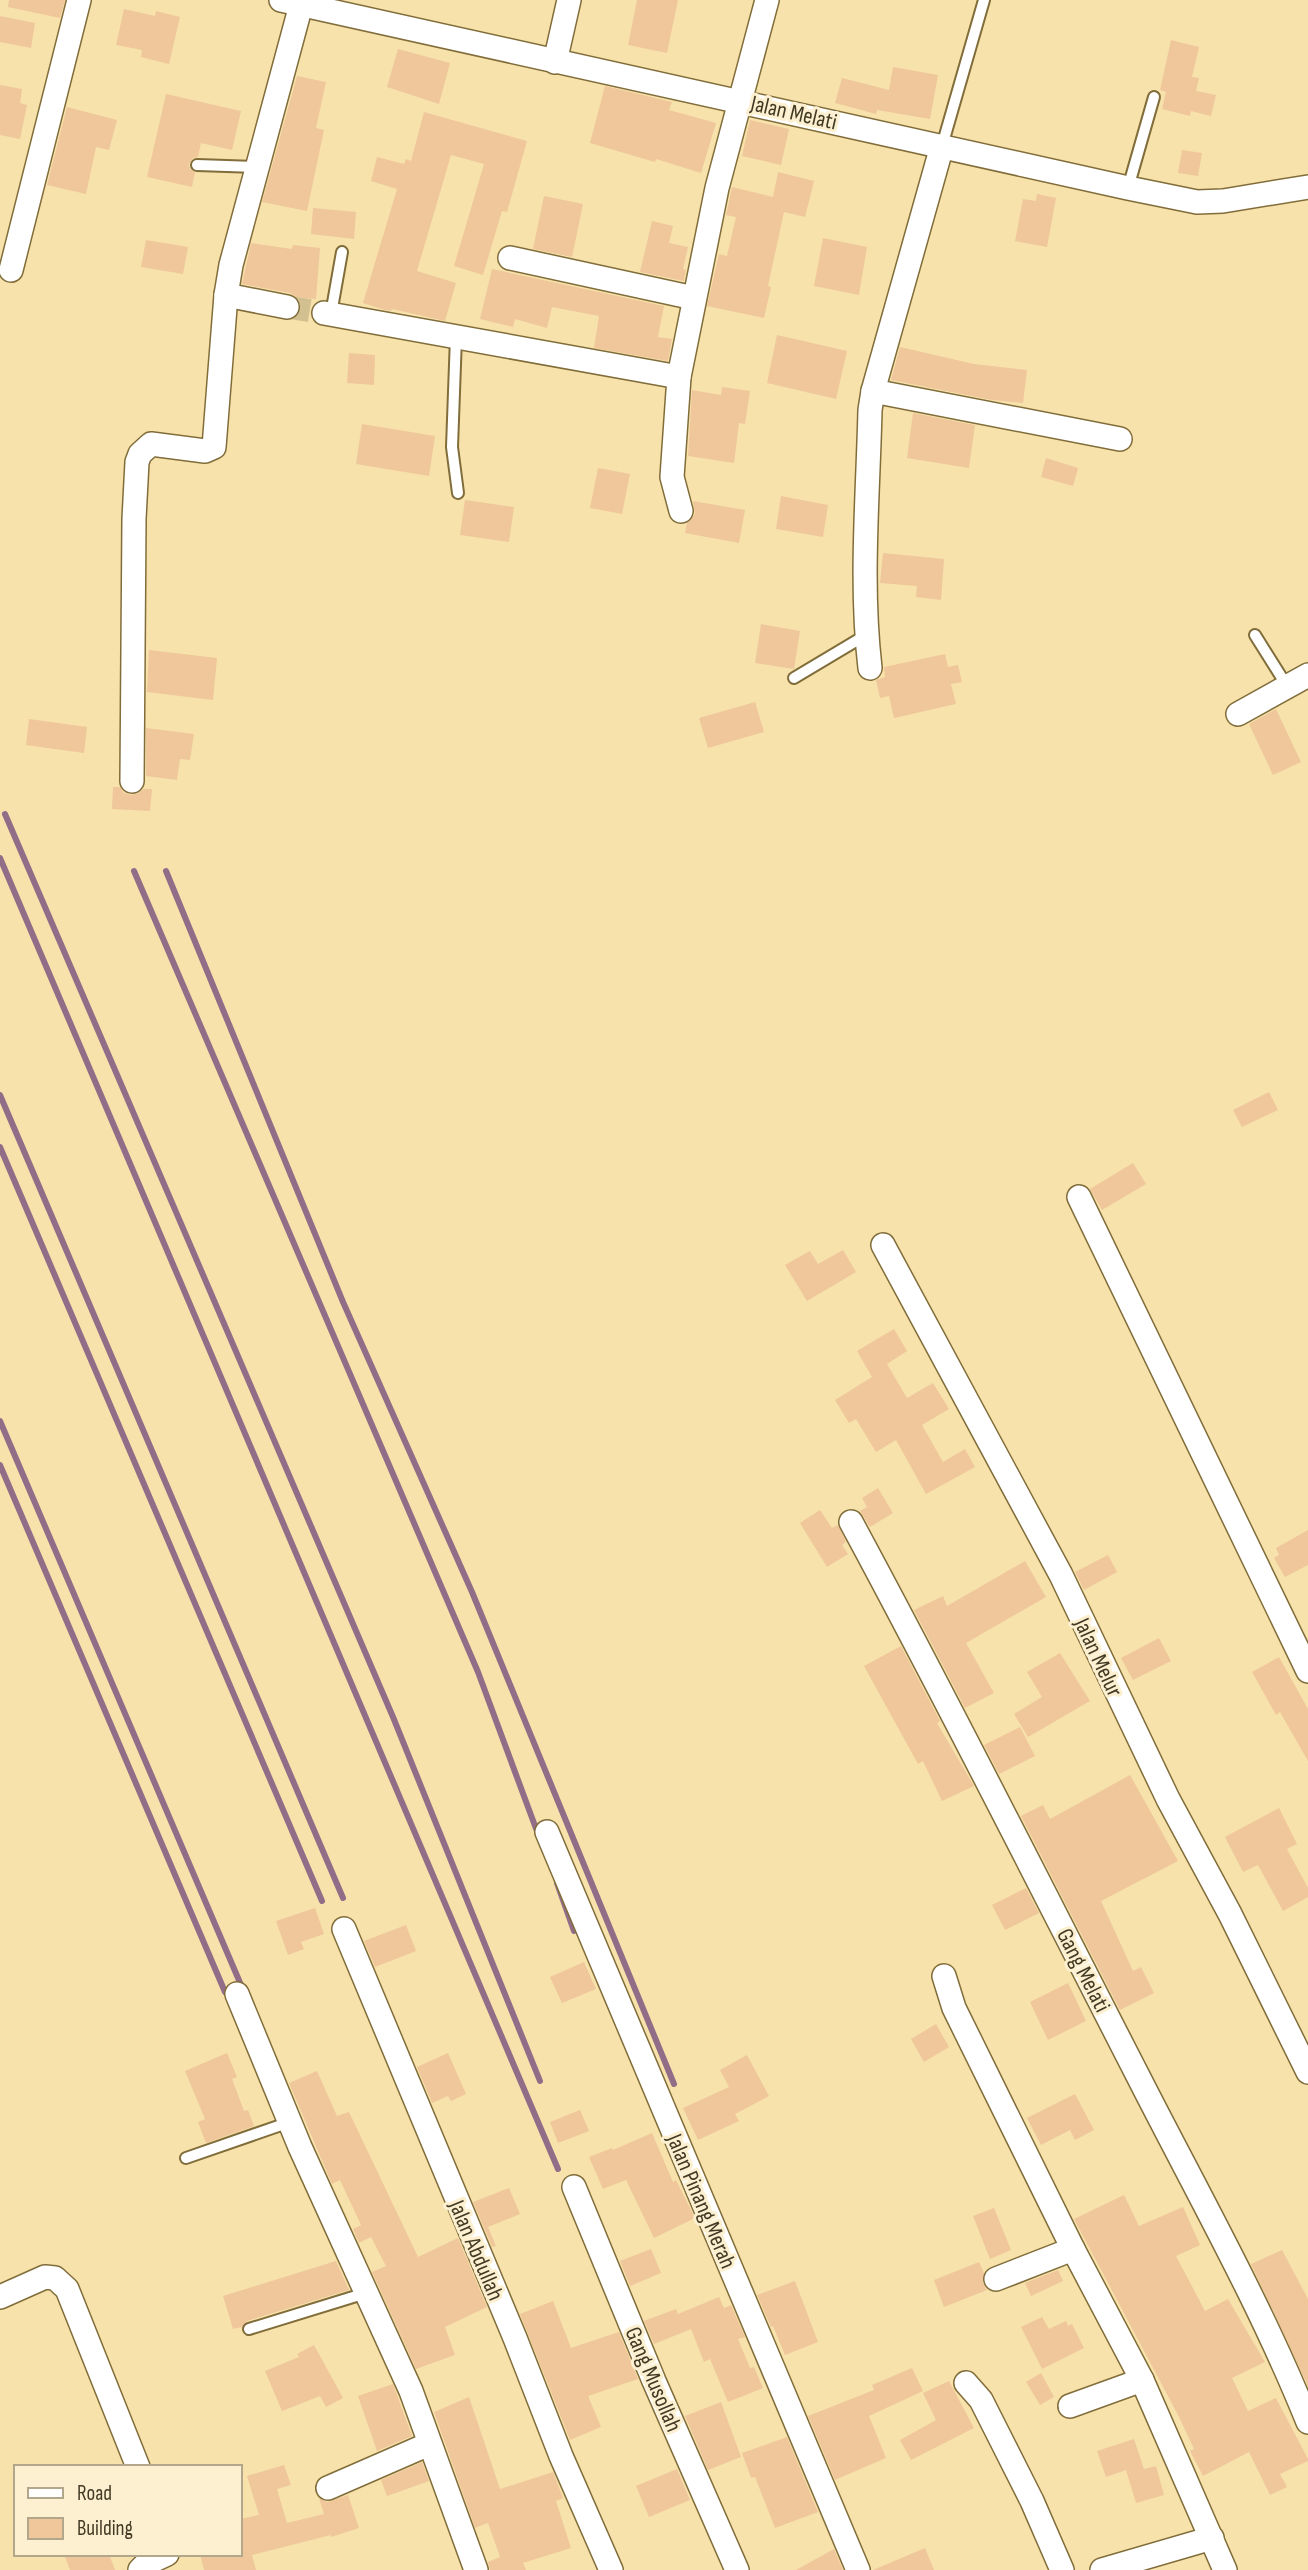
<svg xmlns="http://www.w3.org/2000/svg" width="1308" height="2570" font-family="'Sofia Sans Condensed',sans-serif">
<style>
.lines{fill:none;stroke-linecap:round;stroke-linejoin:round}
.stream{stroke:#926d87;stroke-width:6}
.building{fill:#efc79b}
.street-tunnel{stroke:#d3c090;stroke-width:23;stroke-dasharray:23 11;stroke-linecap:butt}
.lane-casing{stroke:#816d3a;stroke-width:14}
.street-casing{stroke:#816d3a;stroke-width:26}
.lane{stroke:#fff;stroke-width:10}
.street{stroke:#fff;stroke-width:23}
.labels{text-anchor:middle;stroke-width:6;stroke-linejoin:round;paint-order:stroke}
.street-label{font-size:23px;fill:#423a24;stroke:#fcf0d0}
</style>
<rect width="100%" height="100%" fill="#f7e2ab"/>
<g class="lines">
<!-- stream -->
<g class="stream">
<polyline points="5,814 393,1717 540,2081"/>
<polyline points="0,858 558,2169"/>
<polyline points="134,871 478,1672 538,1834"/>
<polyline points="166,871 343,1302 472,1592 674,2084"/>
<polyline points="0,1095 343,1898"/>
<polyline points="0,1147 322,1901"/>
<polyline points="0,1421 244,1992"/>
<polyline points="0,1465 225,1992"/>
<polyline points="557,1883 574,1931"/>
</g>
</g>
<!-- building -->
<g class="building">
<polygon points="9,0 65,0 60,18 8,7"/>
<polygon points="637,0 678,0 667,53 628,45"/>
<polygon points="124,9 155,16 156,11 180,17 169,64 141,57 142,50 116,45"/>
<polygon points="0,16 35,23 31,48 0,42"/>
<polygon points="1171,40 1199,47 1192,77 1199,78 1196,91 1216,95 1211,116 1191,111 1190,116 1162,109 1166,92 1160,90"/>
<polygon points="398,49 450,63 439,104 387,87"/>
<polygon points="893,67 938,75 930,119 877,110 876,114 835,103 842,78 889,90"/>
<polygon points="297,76 326,82 316,128 324,130 307,211 262,202"/>
<polygon points="0,85 22,89 20,103 27,105 20,139 0,135"/>
<polygon points="605,86 672,102 669,110 716,123 701,173 656,159 655,162 590,143"/>
<polygon points="166,94 241,111 232,150 201,143 198,157 193,158 189,164 190,169 195,172 192,187 147,177"/>
<polygon points="67,107 117,120 109,150 96,147 86,194 47,185"/>
<polygon points="424,112 527,141 507,212 502,211 483,275 454,266 484,164 451,155 417,271 456,283 445,321 392,309 391,311 385,310 363,303 397,189 371,181 377,157 404,164 406,159 411,161"/>
<polygon points="750,120 789,129 781,165 742,156"/>
<polygon points="1182,150 1202,153 1198,176 1178,173"/>
<polygon points="778,172 814,181 805,217 784,212 768,286 771,287 764,318 707,306 719,254 727,256 736,217 726,215 732,187 773,197"/>
<polygon points="1037,194 1056,198 1047,247 1015,241 1023,199 1036,201"/>
<polygon points="544,196 583,204 572,257 533,249"/>
<polygon points="313,208 356,212 354,239 311,234"/>
<polygon points="652,221 673,226 669,243 688,247 683,269 686,270 684,281 640,272"/>
<polygon points="823,238 867,247 859,295 814,286"/>
<polygon points="146,240 188,247 183,274 141,267"/>
<polygon points="251,243 292,249 293,245 320,248 316,299 296,297 290,293 242,284"/>
<polygon points="492,269 664,306 658,337 672,339 668,361 594,348 599,316 552,307 547,328 515,319 513,327 480,319"/>
<polygon points="777,335 847,351 836,399 767,383"/>
<polygon points="900,347 974,364 1027,370 1023,403 992,400 891,380"/>
<polygon points="349,353 375,355 374,385 347,383"/>
<polygon points="722,387 750,391 745,424 739,423 734,463 688,456 692,390 721,395"/>
<polygon points="913,413 975,425 969,468 907,458"/>
<polygon points="362,424 435,436 429,476 356,464"/>
<polygon points="1046,458 1078,468 1073,486 1041,477"/>
<polygon points="598,468 630,474 622,514 590,508"/>
<polygon points="781,496 828,505 823,537 776,529"/>
<polygon points="465,500 514,507 509,542 460,535"/>
<polygon points="693,501 745,510 739,543 685,533 687,523 695,514"/>
<polygon points="883,553 944,559 941,600 916,597 917,586 880,583"/>
<polygon points="761,624 800,631 794,669 755,663"/>
<polygon points="149,650 217,658 213,700 147,692"/>
<polygon points="945,654 948,667 958,665 962,682 951,684 956,704 894,718 889,696 880,698 876,680 885,677 884,667"/>
<polygon points="755,702 764,732 708,748 699,718"/>
<polygon points="1276,709 1301,762 1273,775 1249,724"/>
<polygon points="29,719 87,727 84,753 26,745"/>
<polygon points="146,728 194,734 190,760 180,759 177,780 146,776"/>
<polygon points="113,787 120,787 124,793 131,795 138,793 144,789 152,789 150,811 112,809"/>
<polygon points="1269,1092 1278,1110 1242,1127 1233,1110"/>
<polygon points="1133,1163 1146,1184 1102,1210 1090,1189"/>
<polygon points="843,1250 856,1272 807,1301 785,1265 810,1251 818,1264"/>
<polygon points="894,1329 907,1351 887,1364 907,1398 933,1383 949,1409 922,1425 943,1462 965,1449 975,1467 926,1494 896,1440 876,1452 856,1419 849,1423 835,1400 872,1377 857,1351"/>
<polygon points="878,1488 893,1513 870,1527 860,1511 867,1507 862,1498"/>
<polygon points="820,1510 832,1528 838,1525 846,1542 842,1545 848,1554 827,1567 800,1523"/>
<polygon points="1308,1530 1308,1565 1285,1577 1274,1558 1279,1555 1276,1548"/>
<polygon points="1108,1555 1117,1572 1084,1590 1075,1572"/>
<polygon points="1025,1561 1046,1597 966,1643 994,1693 965,1708 914,1610 943,1596 947,1606"/>
<polygon points="1159,1638 1171,1661 1133,1680 1121,1658"/>
<polygon points="901,1646 940,1721 937,1723 974,1786 942,1801 923,1761 918,1764 864,1666"/>
<polygon points="1060,1653 1090,1701 1028,1737 1014,1714 1042,1697 1027,1672"/>
<polygon points="1279,1657 1308,1709 1308,1761 1280,1712 1276,1715 1252,1672"/>
<polygon points="1020,1727 1035,1756 999,1774 984,1745"/>
<polygon points="1130,1775 1178,1861 1101,1901 1133,1971 1141,1967 1154,1993 1120,2010 1021,1816 1043,1805 1050,1819"/>
<polygon points="1279,1808 1297,1844 1287,1849 1308,1888 1308,1897 1283,1911 1258,1865 1243,1872 1225,1837"/>
<polygon points="1026,1888 1039,1913 1005,1930 992,1905"/>
<polygon points="315,1908 324,1934 301,1942 304,1949 288,1955 276,1921"/>
<polygon points="406,1925 416,1951 375,1967 364,1941"/>
<polygon points="584,1962 596,1989 562,2003 550,1977"/>
<polygon points="1068,1983 1086,2021 1048,2040 1030,2002"/>
<polygon points="936,2024 949,2047 924,2062 911,2039"/>
<polygon points="227,2053 237,2077 232,2079 244,2111 248,2110 254,2126 206,2143 198,2122 205,2119 185,2071"/>
<polygon points="448,2053 466,2094 451,2101 448,2096 432,2103 417,2067"/>
<polygon points="747,2055 769,2096 735,2114 739,2121 698,2140 683,2108 729,2087 720,2070"/>
<polygon points="317,2071 337,2116 349,2112 418,2257 458,2238 487,2307 445,2327 455,2355 416,2369 372,2272 386,2266 371,2237 359,2243 353,2229 361,2225 340,2180 332,2184 289,2083"/>
<polygon points="1075,2094 1094,2130 1075,2140 1070,2130 1041,2145 1027,2118"/>
<polygon points="580,2110 589,2131 558,2143 550,2122"/>
<polygon points="652,2133 673,2182 676,2180 695,2218 654,2238 626,2180 603,2189 589,2157 612,2148 613,2150"/>
<polygon points="509,2188 520,2214 488,2227 496,2246 492,2247 473,2202"/>
<polygon points="1124,2195 1139,2226 1183,2207 1200,2245 1176,2256 1205,2311 1228,2299 1265,2362 1232,2378 1248,2411 1276,2398 1308,2459 1308,2461 1280,2474 1287,2487 1270,2495 1249,2452 1203,2476 1190,2451 1194,2449 1178,2415 1074,2219"/>
<polygon points="994,2208 1011,2250 990,2259 973,2216"/>
<polygon points="651,2249 661,2273 630,2286 620,2261"/>
<polygon points="1282,2250 1308,2299 1308,2386 1251,2264"/>
<polygon points="336,2261 349,2290 247,2321 242,2327 233,2329 223,2296"/>
<polygon points="979,2262 984,2273 983,2283 987,2290 944,2307 934,2280"/>
<polygon points="1058,2270 1063,2281 1031,2296 1025,2283"/>
<polygon points="795,2281 818,2342 785,2355 773,2326 771,2327 757,2295"/>
<polygon points="719,2297 724,2308 731,2305 745,2337 738,2339 750,2368 754,2367 763,2388 728,2402 710,2359 704,2362 691,2329 654,2344 644,2321 676,2309 678,2314"/>
<polygon points="553,2301 571,2348 619,2332 638,2379 588,2396 601,2427 570,2440 520,2314"/>
<polygon points="1042,2317 1049,2329 1066,2321 1068,2326 1072,2324 1084,2348 1042,2369 1021,2327"/>
<polygon points="314,2345 343,2398 326,2407 320,2396 282,2411 265,2371 299,2357 297,2354"/>
<polygon points="912,2368 923,2391 869,2416 886,2458 835,2480 808,2416 874,2390 872,2385"/>
<polygon points="1041,2373 1054,2397 1040,2405 1026,2382"/>
<polygon points="949,2381 974,2428 911,2460 900,2440 936,2420 923,2393"/>
<polygon points="393,2384 412,2436 377,2451 358,2396"/>
<polygon points="469,2397 500,2489 553,2472 563,2498 556,2501 571,2548 523,2563 526,2570 490,2570 488,2562 500,2557 488,2523 475,2528 434,2412"/>
<polygon points="721,2402 741,2457 708,2470 685,2416"/>
<polygon points="787,2437 818,2512 775,2528 755,2477 751,2478 742,2453"/>
<polygon points="1134,2439 1144,2469 1156,2466 1164,2495 1136,2503 1126,2470 1106,2477 1097,2451"/>
<polygon points="422,2462 429,2481 387,2496 381,2480"/>
<polygon points="284,2465 291,2485 277,2489 287,2523 324,2514 319,2498 327,2502 348,2495 359,2528 331,2537 331,2535 252,2555 256,2570 204,2570 200,2554 240,2554 240,2519 259,2515 247,2476"/>
<polygon points="677,2469 690,2500 649,2517 636,2486"/>
<polygon points="925,2548 934,2570 873,2570"/>
<polygon points="834,2549 843,2570 796,2570"/>
<polygon points="64,2554 109,2554 115,2570 70,2570"/>
</g>
<g class="lines">
<!-- street-tunnel -->
<polyline class="street-tunnel" points="287,307 324,313"/>
<defs>
<g id="lane">
<polyline points="942,146 984,0"/>
<polyline points="197,165 257,167"/>
<polyline points="1128,188 1154,97"/>
<polyline points="331,314 342,252"/>
<polyline points="456,337 452,447 458,493"/>
<polyline points="1255,635 1287,686"/>
<polyline points="794,678 866,635"/>
<polyline points="186,2158 290,2122"/>
<polyline points="249,2329 366,2293"/>
</g>
<g id="street">
<polyline points="281,0 1128,188 1197,202 1223,201 1308,187"/>
<polyline points="555,62 569,0"/>
<polyline points="510,258 694,298"/>
<polyline points="11,270 79,0"/>
<polyline points="287,307 226,295 231,265 301,5"/>
<polyline points="324,313 679,377"/>
<polyline points="873,391 1120,439"/>
<polyline points="681,511 672,477 679,377 717,188 767,0"/>
<path d="M870,668C860,583 868,496 870,410L873,391L942,146"/>
<polyline points="1238,714 1308,675"/>
<polyline points="132,781 134,519 137,462 140,454 151,444 205,451 214,447 226,295"/>
<polyline points="1079,1197 1308,1671"/>
<polyline points="883,1245 1061,1575 1168,1799 1230,1914 1308,2072"/>
<path d="M851,1522C950,1705 1043,1891 1138,2076C1196,2190 1260,2303 1308,2422"/>
<polyline points="547,1832 858,2570"/>
<polyline points="344,1929 515,2338 561,2456 611,2570"/>
<polyline points="944,1976 954,2008 1073,2249 1142,2380 1225,2570"/>
<polyline points="237,1994 300,2147 411,2391 476,2570"/>
<polyline points="574,2187 654,2381 737,2570"/>
<polyline points="996,2279 1073,2249"/>
<polyline points="0,2297 45,2277 55,2278 67,2289 138,2467"/>
<polyline points="966,2383 981,2400 1032,2501 1062,2570"/>
<polyline points="1070,2406 1142,2380"/>
<polyline points="328,2488 429,2444"/>
<polyline points="140,2570 146,2564 167,2554"/>
<polyline points="1102,2570 1212,2538"/>
</g>
</defs>
<!-- lane casing -->
<use href="#lane" class="lane-casing"/>
<!-- street casing -->
<use href="#street" class="street-casing"/>
<!-- lane -->
<use href="#lane" class="lane"/>
<!-- street -->
<use href="#street" class="street"/>
</g>
<g class="labels">
<!-- street labels -->
<g class="street-label">
<text transform="translate(794 112) rotate(13)" y="8">Jalan Melati</text>
<text transform="translate(1099 1657) rotate(65)" y="8">Jalan Melur</text>
<text transform="translate(1084 1970) rotate(63)" y="8">Gang Melati</text>
<text transform="translate(702 2201) rotate(67)" y="8">Jalan Pinang Merah</text>
<text transform="translate(477 2250) rotate(67)" y="8">Jalan Abdullah</text>
<text transform="translate(654 2379) rotate(67)" y="8">Gang Musollah</text>
</g>
</g>
<!-- legend -->
<rect x="14" y="2465" width="228" height="91" fill="#fcf0d0" stroke="#b2a78b" stroke-width="2"/>
<rect x="28" y="2488" width="35" height="10" fill="#ffffff" stroke="#b2a78b" stroke-width="2"/>
<text x="77" y="2500" font-size="21" fill="#423a24">Road</text>
<rect x="28" y="2518" width="35" height="21" fill="#efc79b" stroke="#b2a78b" stroke-width="2"/>
<text x="77" y="2535" font-size="21" fill="#423a24">Building</text>
</svg>
